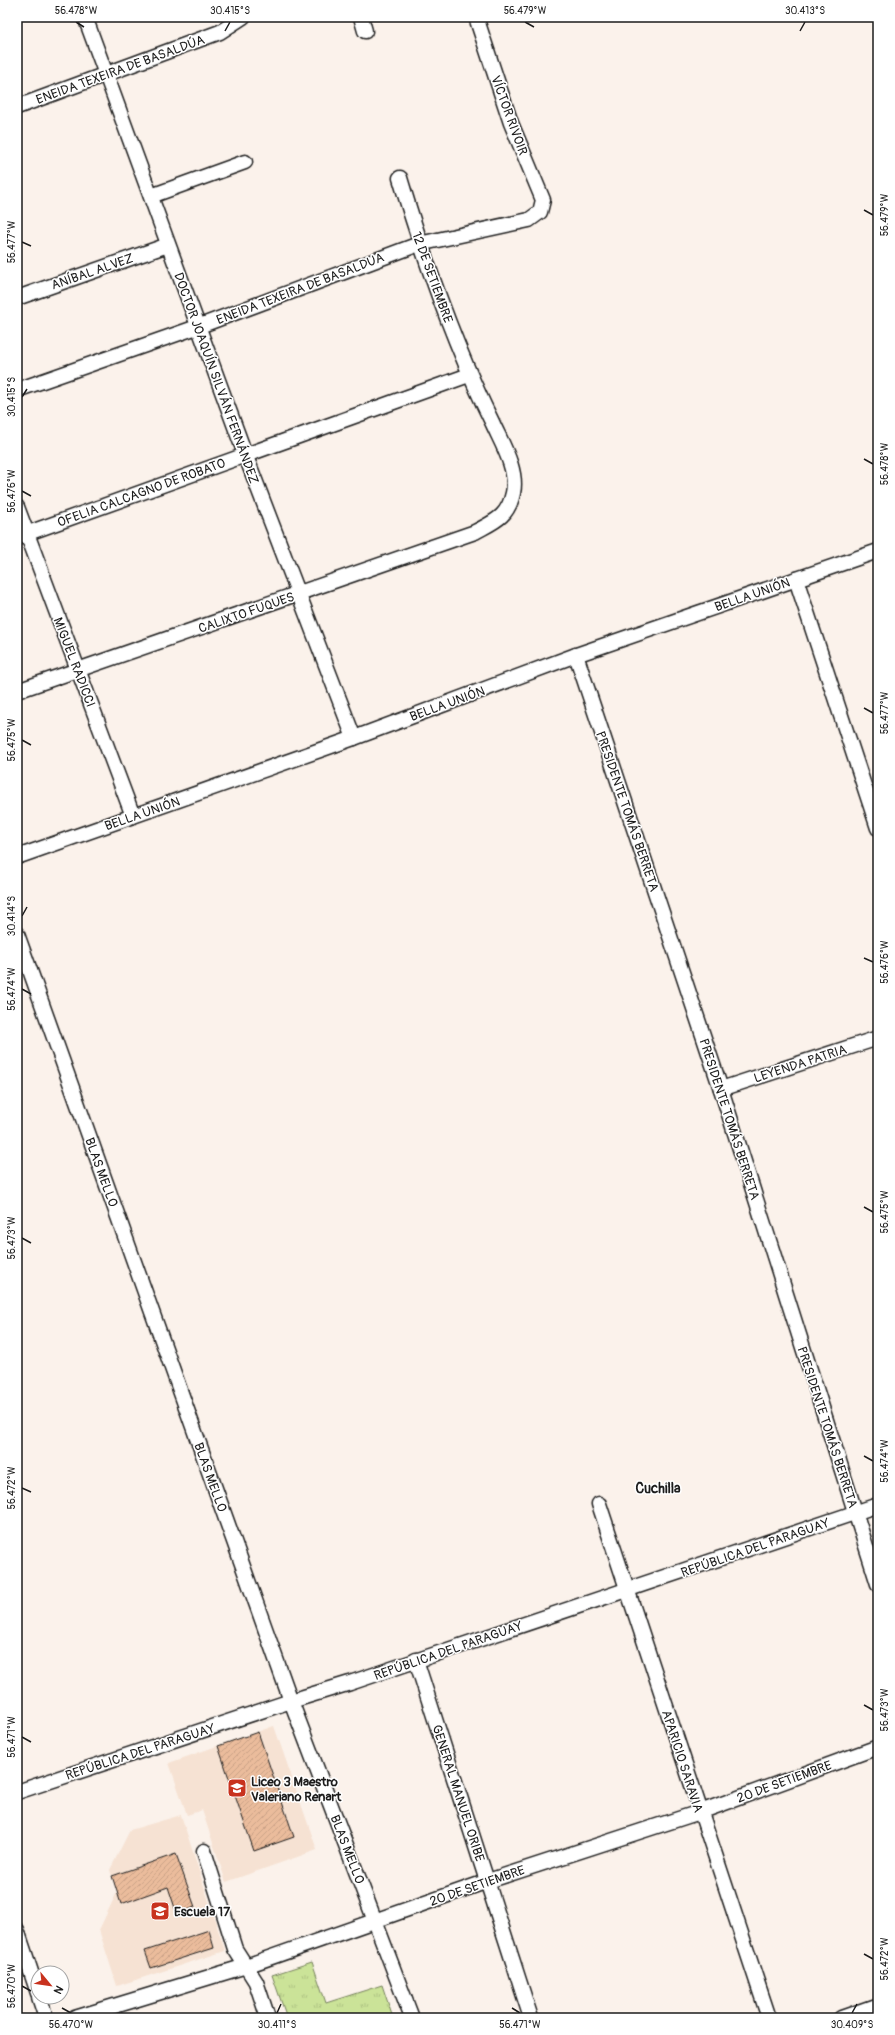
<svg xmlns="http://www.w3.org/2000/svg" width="895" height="2035" font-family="Pangolin,sans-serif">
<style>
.built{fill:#f6e2d3}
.grass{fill:url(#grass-tufts);stroke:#74805a}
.building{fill:url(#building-hatch);stroke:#1c1c1c}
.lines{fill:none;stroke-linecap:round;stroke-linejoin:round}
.street-casing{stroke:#1c1c1c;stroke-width:17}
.street{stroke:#fff;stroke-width:14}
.ticks{fill:none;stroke:#1c1c1c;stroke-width:1.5}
.labels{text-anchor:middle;stroke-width:3;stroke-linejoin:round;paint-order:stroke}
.street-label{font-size:13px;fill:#1c1c1c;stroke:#fff}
.poi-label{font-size:13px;font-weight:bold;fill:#1c1c1c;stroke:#fff;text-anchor:start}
.neighbourhood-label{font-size:14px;font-weight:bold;fill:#1c1c1c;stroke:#fff}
.neatline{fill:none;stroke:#1c1c1c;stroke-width:1.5}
.ticks-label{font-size:10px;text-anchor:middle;fill:#1c1c1c}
</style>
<defs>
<pattern id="grass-tufts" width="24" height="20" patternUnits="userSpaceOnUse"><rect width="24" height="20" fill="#cbe398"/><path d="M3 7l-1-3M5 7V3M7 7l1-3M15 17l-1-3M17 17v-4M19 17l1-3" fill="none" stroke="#aec282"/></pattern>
<pattern id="building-hatch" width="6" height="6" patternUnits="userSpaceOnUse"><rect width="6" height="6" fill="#ebbc9c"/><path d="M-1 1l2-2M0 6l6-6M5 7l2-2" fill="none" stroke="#c9a186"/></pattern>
</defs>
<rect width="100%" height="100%" fill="#fbf2eb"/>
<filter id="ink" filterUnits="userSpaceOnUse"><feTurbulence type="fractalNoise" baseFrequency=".025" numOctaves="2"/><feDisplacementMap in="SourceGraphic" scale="8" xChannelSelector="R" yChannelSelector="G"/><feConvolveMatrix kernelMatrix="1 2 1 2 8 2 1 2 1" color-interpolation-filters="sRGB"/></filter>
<g filter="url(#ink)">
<!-- built -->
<g class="built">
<polygon points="274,1726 317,1850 226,1882 202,1810 187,1815 169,1763"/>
<polygon points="181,1815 225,1951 117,1986 99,1930 117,1892 110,1870 130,1830"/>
</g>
<!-- grass -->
<polygon class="grass" points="312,1962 326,2003 382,1985 393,2018 287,2018 272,1975"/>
<!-- building -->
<g class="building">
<polygon points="258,1732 294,1837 254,1851 218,1746"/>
<polygon points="176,1854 195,1907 177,1914 168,1887 121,1904 112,1876"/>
<polygon points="209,1930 214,1948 151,1968 145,1951"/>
</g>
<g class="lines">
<defs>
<g id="street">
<polyline points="85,17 245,454 354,738"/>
<polyline points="361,17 365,31"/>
<polyline points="17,107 220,32 243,17"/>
<polyline points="151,196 245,162"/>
<polyline points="17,298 168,245"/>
<polyline points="17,390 197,327 419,244 529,220 540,212 543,200 511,123 476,17"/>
<polyline points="17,507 133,816"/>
<polyline points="17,537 469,375"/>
<polyline points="796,579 878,828"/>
<polyline points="576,655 721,1089 878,1584"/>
<path d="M17,691L475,532C495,521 508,517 513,493C518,470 502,444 493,424C454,345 425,262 400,178"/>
<polyline points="17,857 354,738 576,655 878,551"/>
<polyline points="17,934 291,1701 412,2018"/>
<polyline points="721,1089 878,1038"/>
<polyline points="599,1504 769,2018"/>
<polyline points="416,1660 531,2018"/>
<polyline points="17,1792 291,1701 350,1683 878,1505"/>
<polyline points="204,1851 235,1949 256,1982 268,2018"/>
<polyline points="17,1930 38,1993"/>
<polyline points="39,1997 46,2018"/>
<polyline points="75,2018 246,1966 488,1881 700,1812 878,1747"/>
<polyline points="841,2018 878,2005"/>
</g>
</defs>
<!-- street casing -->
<use href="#street" class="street-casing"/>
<!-- street -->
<use href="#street" class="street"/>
</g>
</g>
<!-- ticks -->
<path class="ticks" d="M76,22L84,27M525,22L534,27M225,31L230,22M800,31L805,22M864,210L873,215M22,242L31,246M22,397L27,389M864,459L873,464M22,491L31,496M864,708L873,713M22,740L31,745M22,916L27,907M864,958L873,962M22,989L31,994M864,1207L873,1212M22,1238L31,1243M864,1456L873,1461M22,1488L31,1492M864,1705L873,1710M22,1737L31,1742M864,1954L873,1959M22,1986L31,1991M62,2008L71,2013M512,2008L520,2013M277,2013L281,2004M852,2013L857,2004"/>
<!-- icons -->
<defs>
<symbol id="school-square" viewBox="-11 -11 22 22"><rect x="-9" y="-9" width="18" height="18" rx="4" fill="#c8321e" stroke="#fff"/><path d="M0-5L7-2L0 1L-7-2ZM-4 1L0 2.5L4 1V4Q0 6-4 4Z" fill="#fff"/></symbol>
</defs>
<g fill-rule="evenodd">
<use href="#school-square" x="226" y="1777" width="22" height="22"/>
<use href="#school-square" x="149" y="1900" width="22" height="22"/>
</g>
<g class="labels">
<!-- street labels -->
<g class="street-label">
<text transform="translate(120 69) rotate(-20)" y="5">ENEIDA TEXEIRA DE BASALDÚA</text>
<text transform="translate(510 115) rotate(70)" y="5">VÍCTOR RIVOIR</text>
<text transform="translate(92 271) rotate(-19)" y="5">ANÍBAL ALVEZ</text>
<text transform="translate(433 277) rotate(70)" y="5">12 DE SETIEMBRE</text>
<text transform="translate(300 288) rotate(-21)" y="5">ENEIDA TEXEIRA DE BASALDUA</text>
<text transform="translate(217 378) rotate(70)" y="5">DOCTOR JOAQUÍN SILVÁN FERNÁNDEZ</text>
<text transform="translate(141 492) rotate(-20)" y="5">OFELIA CALCAGNO DE ROBATO</text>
<text transform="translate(752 594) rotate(-19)" y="5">BELLA UNIÓN</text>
<text transform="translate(246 612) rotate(-19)" y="5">CALIXTO FUQUES</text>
<text transform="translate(75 662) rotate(69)" y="5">MIGUEL RADICCI</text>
<text transform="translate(447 703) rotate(-20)" y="5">BELLA UNIÓN</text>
<text transform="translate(628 811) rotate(71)" y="5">PRESIDENTE TOMÁS BERRETA</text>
<text transform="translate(142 813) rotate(-19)" y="5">BELLA UNIÓN</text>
<text transform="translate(800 1063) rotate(-18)" y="5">LEYENDA PATRIA</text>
<text transform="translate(730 1119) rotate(72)" y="5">PRESIDENTE TOMÁS BERRETA</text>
<text transform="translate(102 1172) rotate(70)" y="5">BLAS MELLO</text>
<text transform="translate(828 1427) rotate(72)" y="5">PRESIDENTE TOMÁS BERRETA</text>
<text transform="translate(211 1477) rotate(70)" y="5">BLAS MELLO</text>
<text transform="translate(755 1547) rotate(-19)" y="5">REPÚBLICA DEL PARAGUAY</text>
<text transform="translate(448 1650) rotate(-19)" y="5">REPÚBLICA DEL PARAGUAY</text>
<text transform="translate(140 1751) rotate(-18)" y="5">REPÚBLICA DEL PARAGUAY</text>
<text transform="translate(683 1761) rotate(72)" y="5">APARICIO SARAVIA</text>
<text transform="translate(784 1781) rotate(-20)" y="5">20 DE SETIEMBRE</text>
<text transform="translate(459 1793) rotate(72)" y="5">GENERAL MANUEL ORIBE</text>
<text transform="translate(348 1849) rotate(69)" y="5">BLAS MELLO</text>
<text transform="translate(477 1885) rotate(-19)" y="5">20 DE SETIEMBRE</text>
</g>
<!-- poi labels -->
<g class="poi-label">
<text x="251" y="1786">Liceo 3 Maestro<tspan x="251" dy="15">Valeriano Renart</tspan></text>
<text x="174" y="1916">Escuela 17</text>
</g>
<!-- neighbourhood labels -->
<g class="neighbourhood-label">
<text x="658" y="1493">Cuchilla</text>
</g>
</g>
<!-- margin -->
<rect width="895" height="2035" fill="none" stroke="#fff" stroke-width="44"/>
<!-- north arrow -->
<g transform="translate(50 1985) rotate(119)"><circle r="19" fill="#ffffff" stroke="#a4a4a4"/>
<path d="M0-3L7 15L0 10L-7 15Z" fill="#c8321e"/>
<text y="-6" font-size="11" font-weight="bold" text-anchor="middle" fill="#1c1c1c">N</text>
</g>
<rect x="22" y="22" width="851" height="1991" class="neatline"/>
<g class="ticks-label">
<text x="76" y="14">56.478°W</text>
<text x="230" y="14">30.415°S</text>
<text x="525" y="14">56.479°W</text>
<text x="805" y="14">30.413°S</text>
<text transform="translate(884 215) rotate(-90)" y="4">56.479°W</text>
<text transform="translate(11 242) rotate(-90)" y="4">56.477°W</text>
<text transform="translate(11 397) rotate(-90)" y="4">30.415°S</text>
<text transform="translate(884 464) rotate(-90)" y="4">56.478°W</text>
<text transform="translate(11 491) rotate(-90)" y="4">56.476°W</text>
<text transform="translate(884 713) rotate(-90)" y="4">56.477°W</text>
<text transform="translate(11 740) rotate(-90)" y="4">56.475°W</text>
<text transform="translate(11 916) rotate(-90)" y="4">30.414°S</text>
<text transform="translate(884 962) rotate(-90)" y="4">56.476°W</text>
<text transform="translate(11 989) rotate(-90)" y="4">56.474°W</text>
<text transform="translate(884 1212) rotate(-90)" y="4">56.475°W</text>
<text transform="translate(11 1238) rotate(-90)" y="4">56.473°W</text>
<text transform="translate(884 1461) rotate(-90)" y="4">56.474°W</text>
<text transform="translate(11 1488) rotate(-90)" y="4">56.472°W</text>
<text transform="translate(884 1710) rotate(-90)" y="4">56.473°W</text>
<text transform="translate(11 1737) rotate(-90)" y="4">56.471°W</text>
<text transform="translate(884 1959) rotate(-90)" y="4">56.472°W</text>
<text transform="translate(11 1986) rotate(-90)" y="4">56.470°W</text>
<text x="71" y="2028">56.470°W</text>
<text x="277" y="2028">30.411°S</text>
<text x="520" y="2028">56.471°W</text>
<text x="852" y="2028">30.409°S</text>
</g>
</svg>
